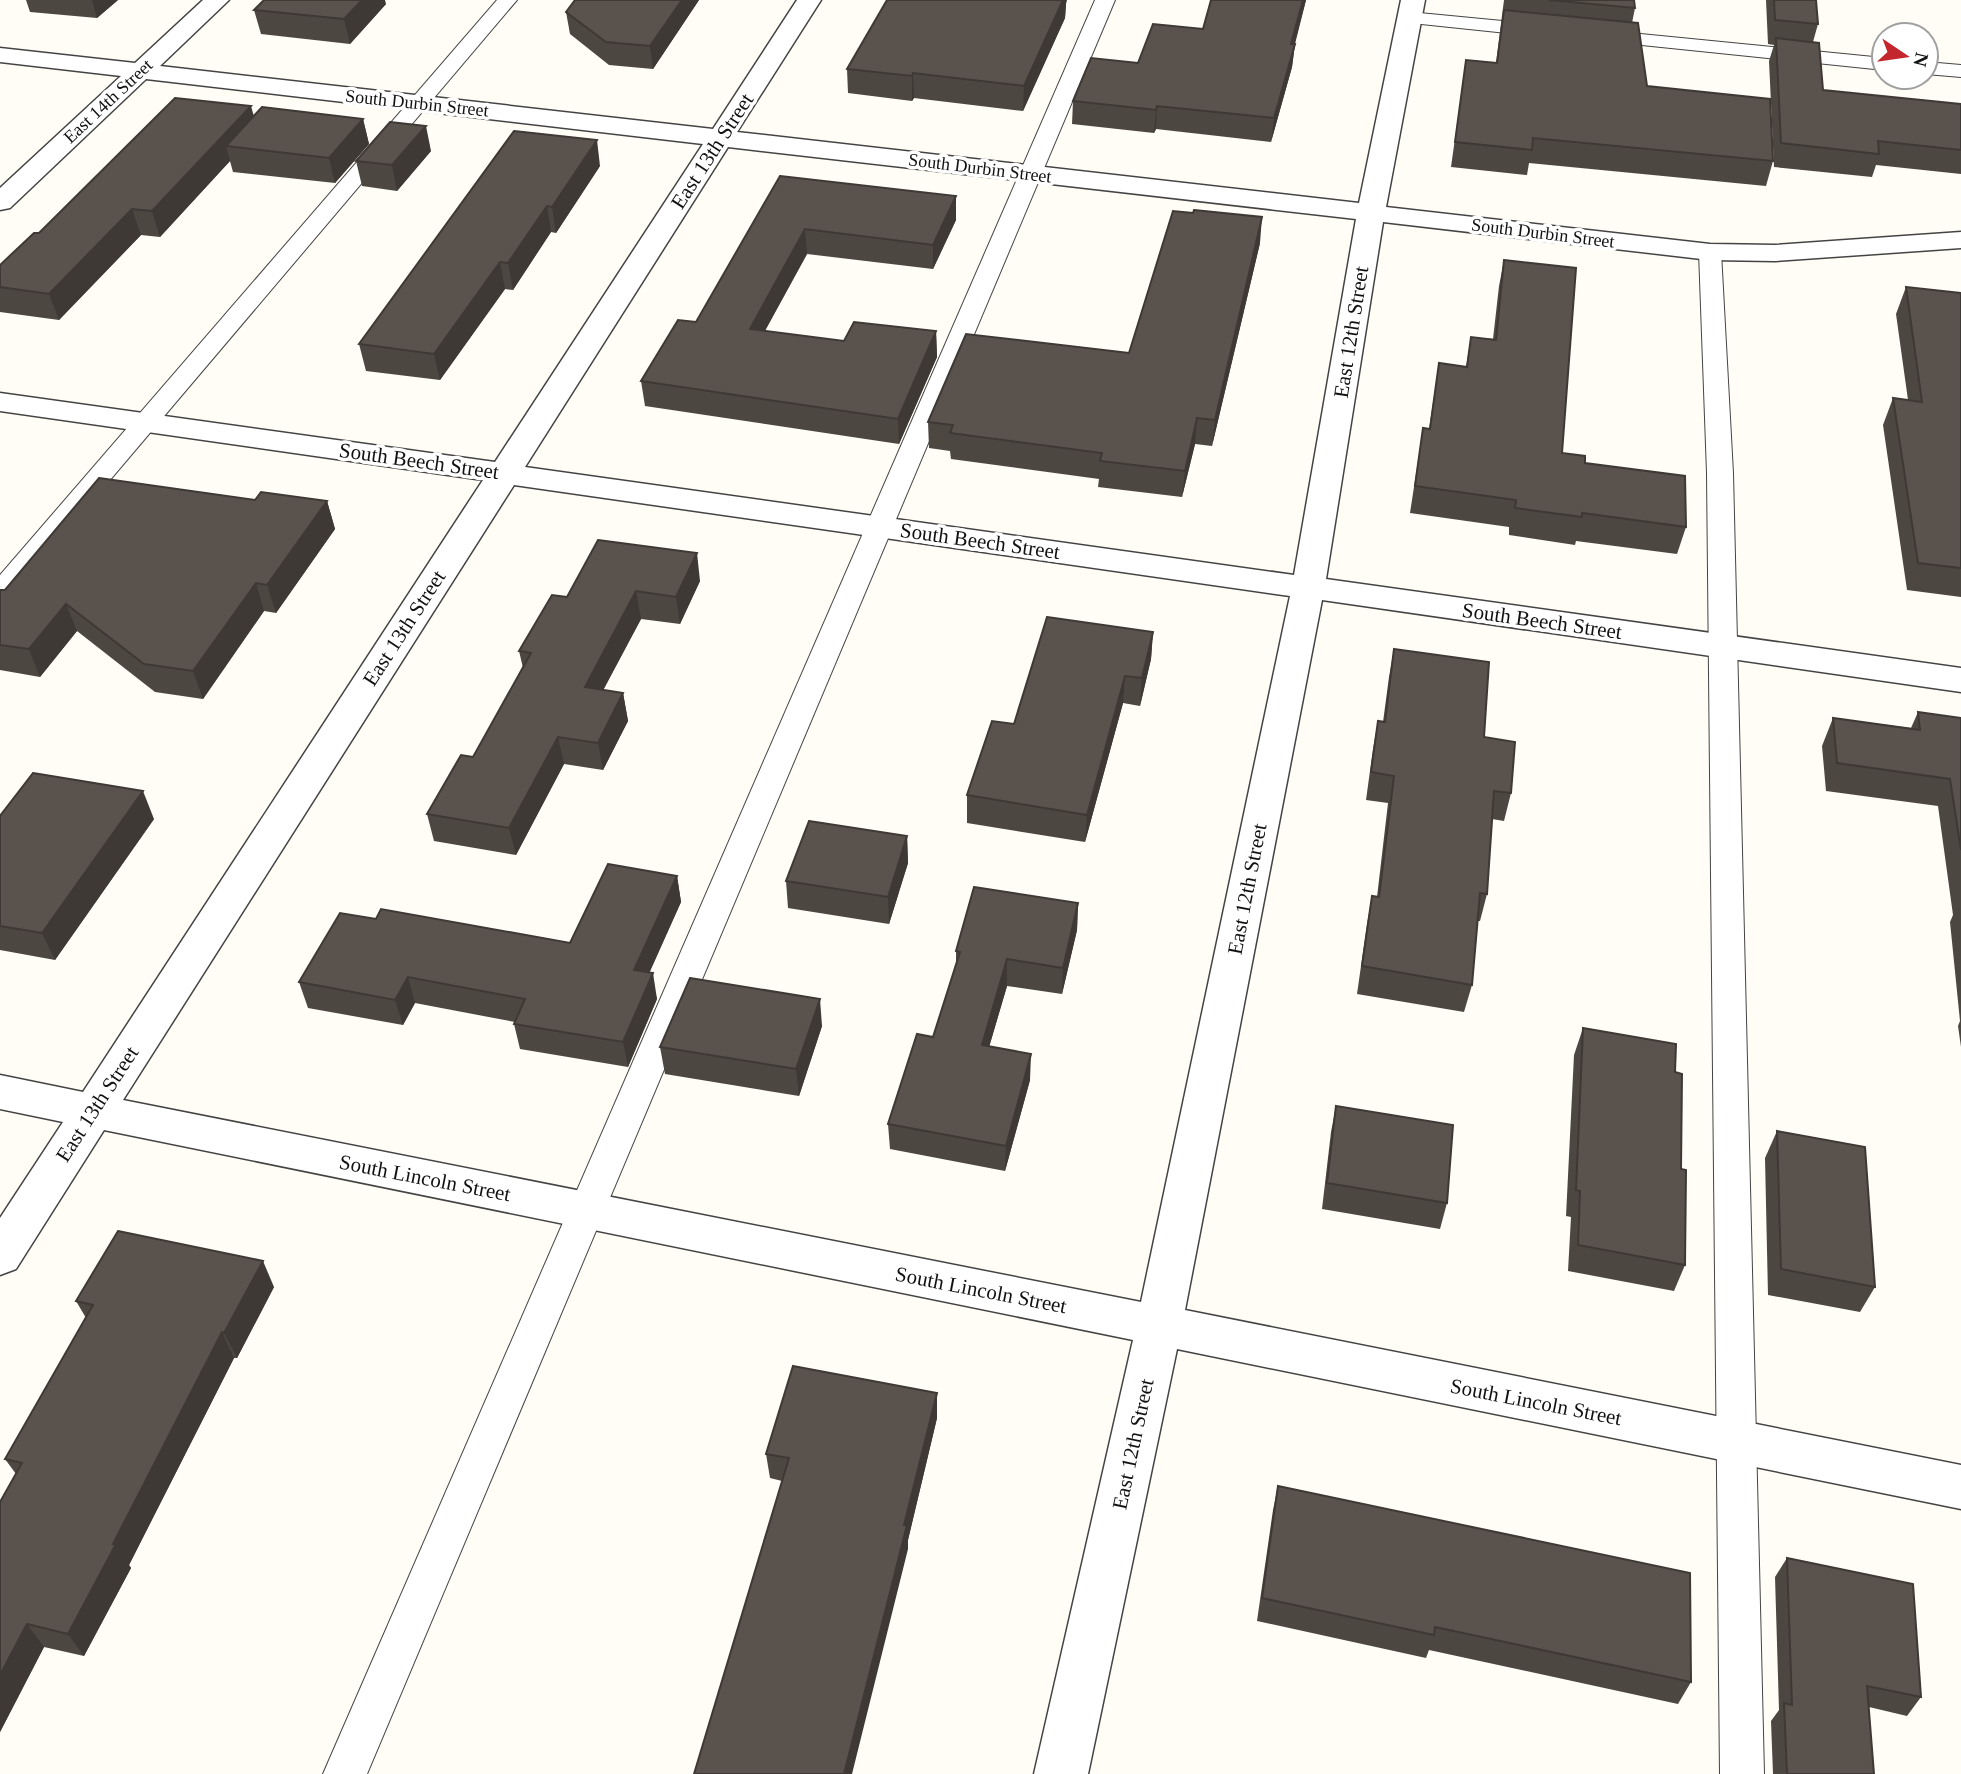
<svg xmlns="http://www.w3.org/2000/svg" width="1961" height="1774" font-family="'Times New Roman',serif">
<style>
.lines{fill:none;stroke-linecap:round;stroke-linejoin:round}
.service-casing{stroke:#444;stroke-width:2}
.minor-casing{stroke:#444;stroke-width:3}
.service{fill:#fff;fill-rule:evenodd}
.minor{fill:#fff;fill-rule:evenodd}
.wall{fill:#4d4742}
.shaded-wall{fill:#3f3936}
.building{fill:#5a524d;stroke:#3f3936;stroke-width:2}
.labels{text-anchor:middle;stroke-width:7;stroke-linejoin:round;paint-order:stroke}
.far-street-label{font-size:18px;fill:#111;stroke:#fff}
.street-label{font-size:21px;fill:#111;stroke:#fff}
</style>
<rect width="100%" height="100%" fill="#fffdf5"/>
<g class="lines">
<defs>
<g id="service">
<polygon points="497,0 517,0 10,598 0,601 0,575"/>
<polygon points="1095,0 1115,0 367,1774 323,1774"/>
<polygon points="1409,12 1545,25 1555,31 1545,37 1402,22 1399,18 1402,14"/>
<polygon points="1600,30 1884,58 1884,70 1593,40 1590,36 1593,32"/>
<polygon points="1926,62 1961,65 1961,77 1926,74"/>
<polygon points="1710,245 1718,247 1721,252 1733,473 1764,1774 1720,1774 1707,473 1699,252 1702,247"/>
</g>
<path id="minor" d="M203,0H229L160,66L713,129L797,0H821L737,132L1359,203L1401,0H1425L1386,207L1710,244L1775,245L1961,232V248L1775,261L1710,260L1383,222L1326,579L1961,668V692L1322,600L1185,1310L1961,1465V1509L1177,1349L1088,1774H1034L1133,1340L104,1130L16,1269L0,1275V1218L63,1122L0,1109V1075L83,1092L483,480L0,411V393L495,462L703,144L146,79L10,208L0,210V188L121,76L0,62V48L135,63ZM728,147L1356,219L1294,575L525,467ZM514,485L1290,596L1141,1302L123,1100Z"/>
</defs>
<!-- service casing -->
<use href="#service" class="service-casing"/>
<!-- minor casing -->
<use href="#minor" class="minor-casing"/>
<!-- service -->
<use href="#service" class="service"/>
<!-- minor -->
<use href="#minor" class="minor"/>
</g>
<!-- wall -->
<g class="wall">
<polygon points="26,0 118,0 97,18 30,12"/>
<polygon points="699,0 653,69 609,65 570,34 566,12"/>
<polygon points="1211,0 1306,0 1295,44 1292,67 1271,142 1156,129 1154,133 1072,124 1073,101 1138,63 1203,29"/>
<polygon points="1504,0 1634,0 1635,8 1632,23 1647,86 1773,161 1766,186 1529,163 1527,175 1451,167 1466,60 1496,63"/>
<polygon points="1766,0 1816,0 1818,24 1813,42 1823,90 1961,104 1961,174 1876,165 1872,177 1774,167 1769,61 1774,45 1768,44"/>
<polygon points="386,4 350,44 261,34 254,10"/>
<polygon points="1066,4 1065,18 1023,111 914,98 912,101 848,93 847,69"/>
<polygon points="253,116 363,119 369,144 335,183 233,172 230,161 160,237 141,235 59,320 0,312 0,265 39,233"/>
<polygon points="431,151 397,191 362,186 356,161"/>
<polygon points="600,166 556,233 551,232 513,290 505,289 440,380 366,371 359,344"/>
<polygon points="780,176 956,196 956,220 933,269 807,254 765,331 844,341 936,331 937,357 899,444 645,406 641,381 696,322"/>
<polygon points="1260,243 1212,446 1195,444 1182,497 1098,487 1099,479 951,459 950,451 929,448 928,422 1129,353"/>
<polygon points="1504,260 1562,453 1585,463 1686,527 1677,554 1576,541 1575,545 1509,535 1509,527 1410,513 1423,428 1429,429 1439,363 1466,367 1471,337 1493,339 1499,286"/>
<polygon points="1906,287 1961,293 1961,597 1907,590 1883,425 1893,398 1908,400 1896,314"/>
<polygon points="255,500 327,501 335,529 276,613 264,611 203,699 155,692 77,631 40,677 0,670 0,590 5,590"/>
<polygon points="700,581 680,624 641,619 603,690 623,693 628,721 603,770 564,764 516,855 434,841 427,814 473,757 523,668 519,651 567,597"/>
<polygon points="1153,632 1151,659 1140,706 1123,703 1085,842 967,823 967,795"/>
<polygon points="1394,649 1484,737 1511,793 1504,821 1492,819 1487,894 1480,921 1478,921 1472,985 1464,1012 1357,994 1367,924 1372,896 1377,897 1388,803 1366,800 1373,749 1378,721 1383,722 1389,677"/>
<polygon points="1918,712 1961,718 1961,1047 1958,1026 1960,1021 1950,922 1953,915 1938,806 1826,791 1822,746 1833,718 1911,728"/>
<polygon points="0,816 154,819 55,960 0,950"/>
<polygon points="907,836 908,863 889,924 788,908 786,881"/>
<polygon points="677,876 681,902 649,973 657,999 628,1067 520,1049 514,1024 515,1022 415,1003 403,1025 308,1008 299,982 570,943"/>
<polygon points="1078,903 1077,930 1062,994 1007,986 989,1047 1030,1080 1005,1171 890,1149 888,1124 933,1037 956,964 956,951"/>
<polygon points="822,1026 799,1096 665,1074 660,1047"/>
<polygon points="1583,1028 1675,1072 1681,1169 1685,1265 1674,1291 1568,1271 1571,1217 1566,1216 1574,1055"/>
<polygon points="1336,1106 1447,1203 1440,1229 1322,1209 1331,1132"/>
<polygon points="1777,1131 1875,1287 1860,1312 1768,1295 1765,1158"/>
<polygon points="274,1287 237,1358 234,1358 129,1565 131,1568 84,1656 44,1647 0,1732 16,1474 5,1459 86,1318 76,1301"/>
<polygon points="937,1418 908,1540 908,1549 782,1481 770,1478 766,1454"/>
<polygon points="1278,1486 1691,1682 1678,1704 1429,1650 1426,1658 1257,1621 1273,1510"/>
<polygon points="1787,1558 1921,1697 1907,1716 1869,1707 1874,1774 1773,1774 1771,1721 1779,1710 1775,1577"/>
</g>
<!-- shaded-wall -->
<g class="shaded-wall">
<polygon points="92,0 118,0 97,18"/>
<polygon points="362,0 385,0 386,4 350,44 344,19"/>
<polygon points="682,0 699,0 653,69 650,46"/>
<polygon points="1060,0 1067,0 1066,4 1065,18 1023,111 1024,86"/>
<polygon points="1303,0 1306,0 1294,46 1295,44 1292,67 1271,142 1274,118"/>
<polygon points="913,73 914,98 912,101 912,76"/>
<polygon points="251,106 258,131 226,146 230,161 160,237 152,211"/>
<polygon points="1157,106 1156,129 1154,133 1156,110"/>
<polygon points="363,119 369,144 335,183 329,158"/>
<polygon points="426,126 431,151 397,191 392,165"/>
<polygon points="597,140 600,166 556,233 552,207"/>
<polygon points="956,196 956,220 933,269 933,245"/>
<polygon points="547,206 551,232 513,290 508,263"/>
<polygon points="132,209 141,235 59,320 49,294"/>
<polygon points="1262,217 1260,243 1212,446 1215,420"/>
<polygon points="805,229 807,254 752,354 750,329"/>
<polygon points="500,262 505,289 440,380 434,354"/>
<polygon points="936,331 937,357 899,444 898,419"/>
<polygon points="1197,418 1195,444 1182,497 1185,471"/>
<polygon points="327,501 335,529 276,613 267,585"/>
<polygon points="697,553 700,581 680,624 676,597"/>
<polygon points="256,583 264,611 203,699 193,671"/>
<polygon points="636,591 641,619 590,715 585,687"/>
<polygon points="66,604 77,631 40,677 29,649"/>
<polygon points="1153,632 1151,659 1140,706 1142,678"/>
<polygon points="1125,676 1123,703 1085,842 1087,815"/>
<polygon points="623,693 628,721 603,770 598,743"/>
<polygon points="558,737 564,764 516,855 509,828"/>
<polygon points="143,791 154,819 55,960 42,933"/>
<polygon points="907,836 908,863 889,924 888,897"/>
<polygon points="677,876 681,902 639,996 634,970"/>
<polygon points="1078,903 1077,930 1062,994 1063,968"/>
<polygon points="1007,959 1007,986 982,1071 982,1045"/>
<polygon points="653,973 657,999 628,1067 623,1042"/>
<polygon points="408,977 415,1003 403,1025 395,1000"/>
<polygon points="820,999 822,1026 799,1096 796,1069"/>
<polygon points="1031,1054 1030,1080 1005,1171 1006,1146"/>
<polygon points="263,1261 274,1287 237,1358 224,1333"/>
<polygon points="222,1332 234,1358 129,1565 131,1568 84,1656 68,1634 113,1544"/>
<polygon points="937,1393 937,1418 908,1540 908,1549 852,1774 844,1774"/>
<polygon points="27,1624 44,1647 0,1732 0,1675"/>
</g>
<!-- building -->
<g class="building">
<polygon points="264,0 362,0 344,19 254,10"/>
<polygon points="575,0 682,0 650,46 606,42 566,12"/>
<polygon points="887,0 1063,0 1024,86 913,73 912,76 847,69"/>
<polygon points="1211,0 1303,0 1291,44 1295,44 1274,118 1157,106 1156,110 1073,101 1091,58 1138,63 1153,24 1203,29"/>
<polygon points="1549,0 1634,0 1635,8"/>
<polygon points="1774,0 1816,0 1818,24 1775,20"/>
<polygon points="1504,10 1638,23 1647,86 1770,99 1773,161 1533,138 1532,150 1455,142 1466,60 1497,63"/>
<polygon points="1776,38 1819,43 1823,90 1961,104 1961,150 1878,141 1879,154 1781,143"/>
<polygon points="175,98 251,106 152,211 132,209 49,294 0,287 0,265 34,233 39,233"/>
<polygon points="262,107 363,119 329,158 226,146"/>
<polygon points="390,122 426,126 392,165 356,161"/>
<polygon points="514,131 597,140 552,207 547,206 508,263 500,262 434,354 359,344"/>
<polygon points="780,176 956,196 933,245 805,229 750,329 844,341 854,322 936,331 898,419 641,381 678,320 696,322"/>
<polygon points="1194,210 1262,217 1215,420 1197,418 1185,471 1100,461 1102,453 950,433 953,425 928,422 966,334 1129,353 1173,211 1193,213"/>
<polygon points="1504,260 1576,268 1562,453 1585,456 1585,463 1685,476 1686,527 1582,513 1582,517 1515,508 1516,500 1415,486 1423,428 1430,429 1439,363 1467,367 1471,337 1496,340"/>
<polygon points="1906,287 1961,293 1961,568 1918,563 1893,398 1922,402"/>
<polygon points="99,478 255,500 261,492 327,501 267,585 256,583 193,671 144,664 66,604 29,649 0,645 0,590 5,590"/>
<polygon points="598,540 697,553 676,597 636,591 585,687 623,693 598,743 558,737 509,828 427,814 461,755 473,757 531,653 519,651 552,595 567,597"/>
<polygon points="1047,617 1153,632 1142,678 1125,676 1087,815 967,795 992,721 1014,724"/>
<polygon points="1394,649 1489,662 1484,737 1515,742 1511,793 1494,791 1487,894 1480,893 1472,985 1362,966 1372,896 1379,897 1394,776 1371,772 1378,721 1385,722"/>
<polygon points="1918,712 1961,718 1961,850 1950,779 1837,763 1833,718 1920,730"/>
<polygon points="33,773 143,791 42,933 0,926 0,816"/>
<polygon points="809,821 907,836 888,897 786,881"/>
<polygon points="608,864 677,876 634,970 653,973 623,1042 514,1024 525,999 408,977 395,1000 299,982 340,913 376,919 381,909 570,943"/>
<polygon points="974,887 1078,903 1063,968 1007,959 982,1045 1031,1054 1006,1146 888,1124 917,1034 933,1037 960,952 956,951"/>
<polygon points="690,978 820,999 796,1069 660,1047"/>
<polygon points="1583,1028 1676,1044 1675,1072 1682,1074 1681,1169 1686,1170 1685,1265 1578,1245 1580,1191 1576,1190"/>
<polygon points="1336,1106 1453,1125 1447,1203 1327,1183"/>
<polygon points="1777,1131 1865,1147 1875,1287 1781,1269"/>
<polygon points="118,1231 263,1261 224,1333 222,1332 113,1544 116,1544 68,1634 27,1624 0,1675 0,1502 22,1463 5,1459 93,1305 76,1301"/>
<polygon points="793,1366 937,1393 904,1525 907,1525 844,1774 694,1774 789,1458 766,1454"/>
<polygon points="1278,1486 1690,1573 1691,1682 1435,1627 1434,1635 1262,1598"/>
<polygon points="1787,1558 1913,1584 1921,1697 1867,1686 1874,1774 1787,1774 1784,1703 1792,1705"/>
</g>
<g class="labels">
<!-- far-street labels -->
<g class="far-street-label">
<text transform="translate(108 101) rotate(-43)" y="6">East 14th Street</text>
<text transform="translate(417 103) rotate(6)" y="6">South Durbin Street</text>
<text transform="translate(980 168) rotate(7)" y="6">South Durbin Street</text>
<text transform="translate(1543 233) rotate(7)" y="6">South Durbin Street</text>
</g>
<!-- street labels -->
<g class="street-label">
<text transform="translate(712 151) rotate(-57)" y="7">East 13th Street</text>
<text transform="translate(1351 332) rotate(-81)" y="7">East 12th Street</text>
<text transform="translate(419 461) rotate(8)" y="7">South Beech Street</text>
<text transform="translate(980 541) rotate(8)" y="7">South Beech Street</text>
<text transform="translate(1542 621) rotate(8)" y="7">South Beech Street</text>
<text transform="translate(404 628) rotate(-57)" y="7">East 13th Street</text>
<text transform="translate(1247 889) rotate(-79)" y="7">East 12th Street</text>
<text transform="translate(97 1104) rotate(-57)" y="7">East 13th Street</text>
<text transform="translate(425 1178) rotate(11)" y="7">South Lincoln Street</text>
<text transform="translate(981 1290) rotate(11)" y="7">South Lincoln Street</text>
<text transform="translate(1536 1402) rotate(11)" y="7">South Lincoln Street</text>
<text transform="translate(1133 1444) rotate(-78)" y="7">East 12th Street</text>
</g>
</g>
<!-- north arrow -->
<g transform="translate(1905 56) rotate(103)"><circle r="33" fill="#ffffff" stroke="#a0a0a0" stroke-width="2"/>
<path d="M0-5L12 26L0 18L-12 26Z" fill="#c4262e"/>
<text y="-10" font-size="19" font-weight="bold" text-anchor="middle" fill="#111111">N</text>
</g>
</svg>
